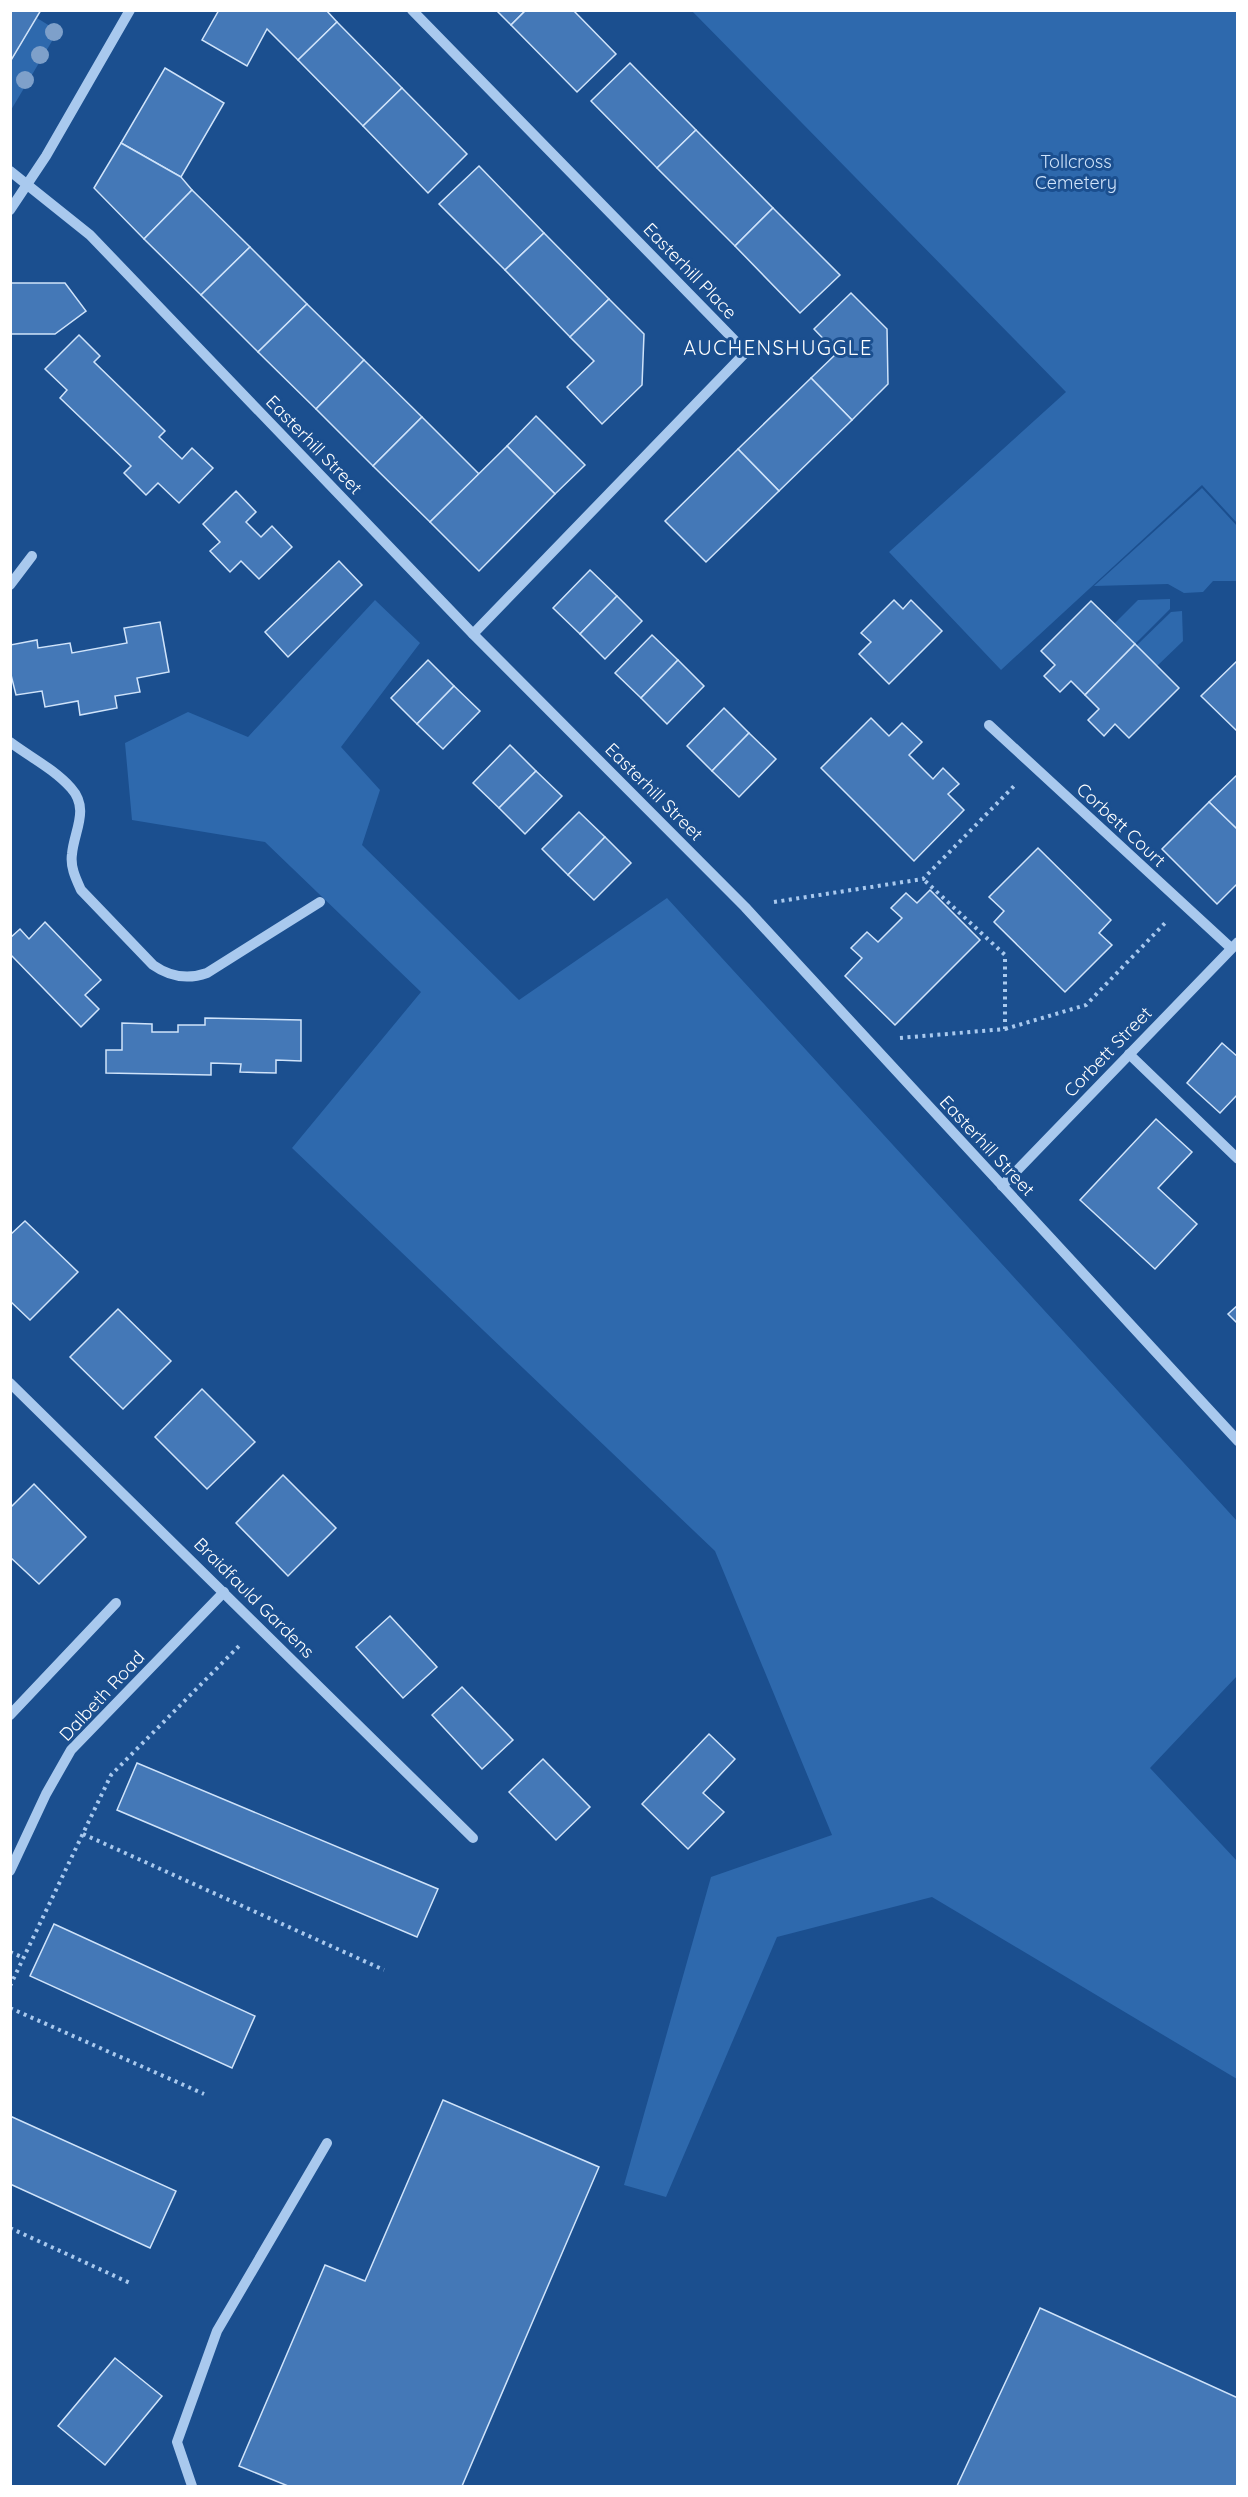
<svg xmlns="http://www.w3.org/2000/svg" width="1248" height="2497" font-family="Quicksand,sans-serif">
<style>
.green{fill:#2e69ad}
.building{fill:#4478b7;stroke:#cfe3fa;stroke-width:1.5}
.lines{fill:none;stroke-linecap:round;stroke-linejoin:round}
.path{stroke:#a9c9ee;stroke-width:4;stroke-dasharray:3 4.5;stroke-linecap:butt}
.minor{stroke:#a9c9ee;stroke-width:10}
.tree{fill:#7ea0ca}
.labels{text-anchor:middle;stroke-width:6;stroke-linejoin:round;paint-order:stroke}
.park-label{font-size:18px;fill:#cfe3fa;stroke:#1b4f8f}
.street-label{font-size:18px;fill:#fff;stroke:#1b4f8f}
.neighbourhood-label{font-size:20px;letter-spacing:1.5px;fill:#fff;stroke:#1b4f8f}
</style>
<rect width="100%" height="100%" fill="#1b4f8f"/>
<!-- green -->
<g class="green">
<polygon points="692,11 1237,11 1237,523 1202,485 1001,670 889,552 1066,392"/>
<polygon points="37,18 58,31 11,110 11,62"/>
<polygon points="1202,488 1237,526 1237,581 1213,581 1203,592 1184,593 1168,584 1094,586"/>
<polygon points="1170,599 1170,609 1135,644 1114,624 1138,600"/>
<polygon points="375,600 420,643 341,747 380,790 362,845 519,1000 667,898 1237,1521 1237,1676 1150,1768 1237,1861 1237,2079 932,1897 777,1937 666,2197 624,2185 711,1877 832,1835 715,1551 292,1148 421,992 265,842 132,820 125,743 188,712 248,737"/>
<polygon points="1182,611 1183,641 1157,666 1136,646 1171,612"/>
</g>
<!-- building -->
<g class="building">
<polygon points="10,10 41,10 10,62"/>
<polygon points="219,10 326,10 337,22 298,60 267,29 247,66 202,40"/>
<polygon points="496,10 526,10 511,25"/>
<polygon points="526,10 573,10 616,54 577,92 511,25"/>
<polygon points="337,22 402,88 363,126 298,60"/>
<polygon points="630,63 696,130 657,168 591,101"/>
<polygon points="165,68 224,103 181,177 121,143"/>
<polygon points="402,88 467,154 428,193 363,126"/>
<polygon points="696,130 773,208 735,246 657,168"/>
<polygon points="121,143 181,177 192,190 144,239 94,188"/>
<polygon points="479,166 544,233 505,270 439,204"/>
<polygon points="192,190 250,247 201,295 144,239"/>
<polygon points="773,208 840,275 800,313 735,246"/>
<polygon points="544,233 609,299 570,337 505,270"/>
<polygon points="250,247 307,304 258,352 201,295"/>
<polygon points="10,283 65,283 86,311 55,334 10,334"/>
<polygon points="851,293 887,329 888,384 852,420 811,378 837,353 814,329"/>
<polygon points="609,299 644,334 642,385 602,424 567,387 594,361 570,337"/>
<polygon points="307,304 364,360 316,409 258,352"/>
<polygon points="79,335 100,356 94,362 165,431 159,437 182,459 192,448 213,468 179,503 158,483 146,495 124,473 131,466 60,398 67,390 45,369"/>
<polygon points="364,360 422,417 373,466 316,409"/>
<polygon points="811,378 852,420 779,491 738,449"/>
<polygon points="536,416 585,465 555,494 507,446"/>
<polygon points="422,417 479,474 430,522 373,466"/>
<polygon points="507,446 555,494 479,571 430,522"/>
<polygon points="738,449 779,491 706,562 665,521"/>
<polygon points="236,491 256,512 246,522 261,537 272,526 292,547 259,579 241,561 230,572 210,551 220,542 203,524"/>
<polygon points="339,561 362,585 288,657 265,632"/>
<polygon points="590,570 617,596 580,634 553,608"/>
<polygon points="617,596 642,621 605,659 580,634"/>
<polygon points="894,600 903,609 911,600 942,631 889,684 859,654 871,642 861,633"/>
<polygon points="1091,601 1135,644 1085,695 1071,681 1060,692 1044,676 1055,665 1041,651"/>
<polygon points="160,622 169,672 137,678 140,692 115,696 117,708 80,715 78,701 45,707 42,691 16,695 10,671 10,645 37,640 38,648 70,643 72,653 127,643 124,628"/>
<polygon points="652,635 678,660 641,698 615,673"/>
<polygon points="1135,644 1179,688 1129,738 1115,724 1104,736 1088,720 1099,709 1085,695"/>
<polygon points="428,660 454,686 417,724 391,698"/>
<polygon points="678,660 704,686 667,724 641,698"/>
<polygon points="1238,660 1238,732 1201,696"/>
<polygon points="454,686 480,711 443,749 417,724"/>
<polygon points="724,708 749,733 712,771 687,746"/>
<polygon points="871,718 889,736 902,723 922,742 909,755 933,779 943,768 959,784 948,794 964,810 914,861 821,768"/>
<polygon points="749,733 776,759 739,797 712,771"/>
<polygon points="510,745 536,771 499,808 473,783"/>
<polygon points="536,771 562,796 525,834 499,808"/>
<polygon points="1238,774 1238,830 1209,802"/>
<polygon points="1209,802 1238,830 1238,883 1217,904 1162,849"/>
<polygon points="579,812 605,837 568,875 542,849"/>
<polygon points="605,837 631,863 594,900 568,875"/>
<polygon points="1038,848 1111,920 1099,933 1112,945 1065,992 994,922 1004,911 989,897"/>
<polygon points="930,890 980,940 895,1025 845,976 862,958 851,948 867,932 878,942 902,918 891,908 906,893 917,903"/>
<polygon points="45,922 101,980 85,995 99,1009 81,1027 10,954 10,938 20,929 29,939"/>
<polygon points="205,1018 301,1020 301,1061 276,1060 276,1073 240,1072 241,1064 211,1063 211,1075 106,1073 106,1050 122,1050 122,1023 152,1024 152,1032 178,1032 178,1025 205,1025"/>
<polygon points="1222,1043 1238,1057 1238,1094 1220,1113 1187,1083"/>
<polygon points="1156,1119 1192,1152 1158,1188 1197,1224 1155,1269 1080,1200"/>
<polygon points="25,1221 78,1272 30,1320 10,1301 10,1235"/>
<polygon points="1238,1305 1238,1324 1228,1314"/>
<polygon points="118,1309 171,1361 123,1409 70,1357"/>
<polygon points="202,1389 255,1442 207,1489 155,1437"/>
<polygon points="283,1475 336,1528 288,1576 236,1523"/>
<polygon points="34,1484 86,1537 39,1584 10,1557 10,1508"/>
<polygon points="390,1616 437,1667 403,1698 356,1647"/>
<polygon points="462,1687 513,1740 482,1769 432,1715"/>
<polygon points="709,1734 735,1759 703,1793 724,1812 688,1849 642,1804"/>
<polygon points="543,1759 590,1807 556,1840 509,1792"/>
<polygon points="137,1763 438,1889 417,1937 117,1810"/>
<polygon points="54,1924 255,2016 232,2068 30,1976"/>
<polygon points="443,2100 599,2167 462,2486 288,2486 239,2466 325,2265 365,2281"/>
<polygon points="10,2116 176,2191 150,2248 10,2184"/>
<polygon points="1040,2308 1238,2398 1238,2486 957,2486"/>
<polygon points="115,2358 162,2396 105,2465 58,2426"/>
</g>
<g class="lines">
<!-- path -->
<g class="path">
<polyline points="774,902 923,879 1016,784"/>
<polyline points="1005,1029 1086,1005 1166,922"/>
<polyline points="900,1038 1005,1029 1005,955 923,879"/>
<polyline points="83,1834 384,1970"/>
<polyline points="10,1952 24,1958"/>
<polyline points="10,1986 111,1775 242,1643"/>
<polyline points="10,2008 204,2094"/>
<polyline points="10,2228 132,2284"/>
</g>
<!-- minor -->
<g class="minor">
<polyline points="412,10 746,352 473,634"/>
<polyline points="10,171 90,235 473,634 745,907 1238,1441"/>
<polyline points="10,210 46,156 130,10"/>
<polyline points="10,585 32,556"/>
<polyline points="989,725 1231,948"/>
<path d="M10,742C30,757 54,769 71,788C90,809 74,831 72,854C70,867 76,879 81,890L153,965C170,977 187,980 207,973L320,902"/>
<polyline points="1129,1054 1238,1159"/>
<polyline points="1002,1186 1238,942"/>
<polyline points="10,1383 473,1838"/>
<polyline points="10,1715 116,1603"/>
<polyline points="10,1871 46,1794 71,1750 224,1592"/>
<polyline points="192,2486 177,2442 217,2331 327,2143"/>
</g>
</g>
<!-- trees -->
<g class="tree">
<circle cx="54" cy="32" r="9"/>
<circle cx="40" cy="55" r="9"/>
<circle cx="25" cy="80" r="9"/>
</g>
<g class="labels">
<!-- park labels -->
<g class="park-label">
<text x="1076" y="168">Tollcross<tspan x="1076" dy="21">Cemetery</tspan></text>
</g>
<!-- street labels -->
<g class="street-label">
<text transform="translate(690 271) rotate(46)" y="6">Easterhill Place</text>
<text transform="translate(314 445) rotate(46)" y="6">Easterhill Street</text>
<text transform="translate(654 792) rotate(45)" y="6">Easterhill Street</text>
<text transform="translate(1121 825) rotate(43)" y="6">Corbett Court</text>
<text transform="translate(1108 1052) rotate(-46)" y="6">Corbett Street</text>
<text transform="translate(987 1146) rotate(47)" y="6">Easterhill Street</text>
<text transform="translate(254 1598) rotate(45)" y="6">Braidfauld Gardens</text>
<text transform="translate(102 1696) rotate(-47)" y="6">Dalbeth Road</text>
</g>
<!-- neighbourhood labels -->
<g class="neighbourhood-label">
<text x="778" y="355">AUCHENSHUGGLE</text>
</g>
</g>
<!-- border -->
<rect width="1248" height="2497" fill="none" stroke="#ffffff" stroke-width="24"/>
</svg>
